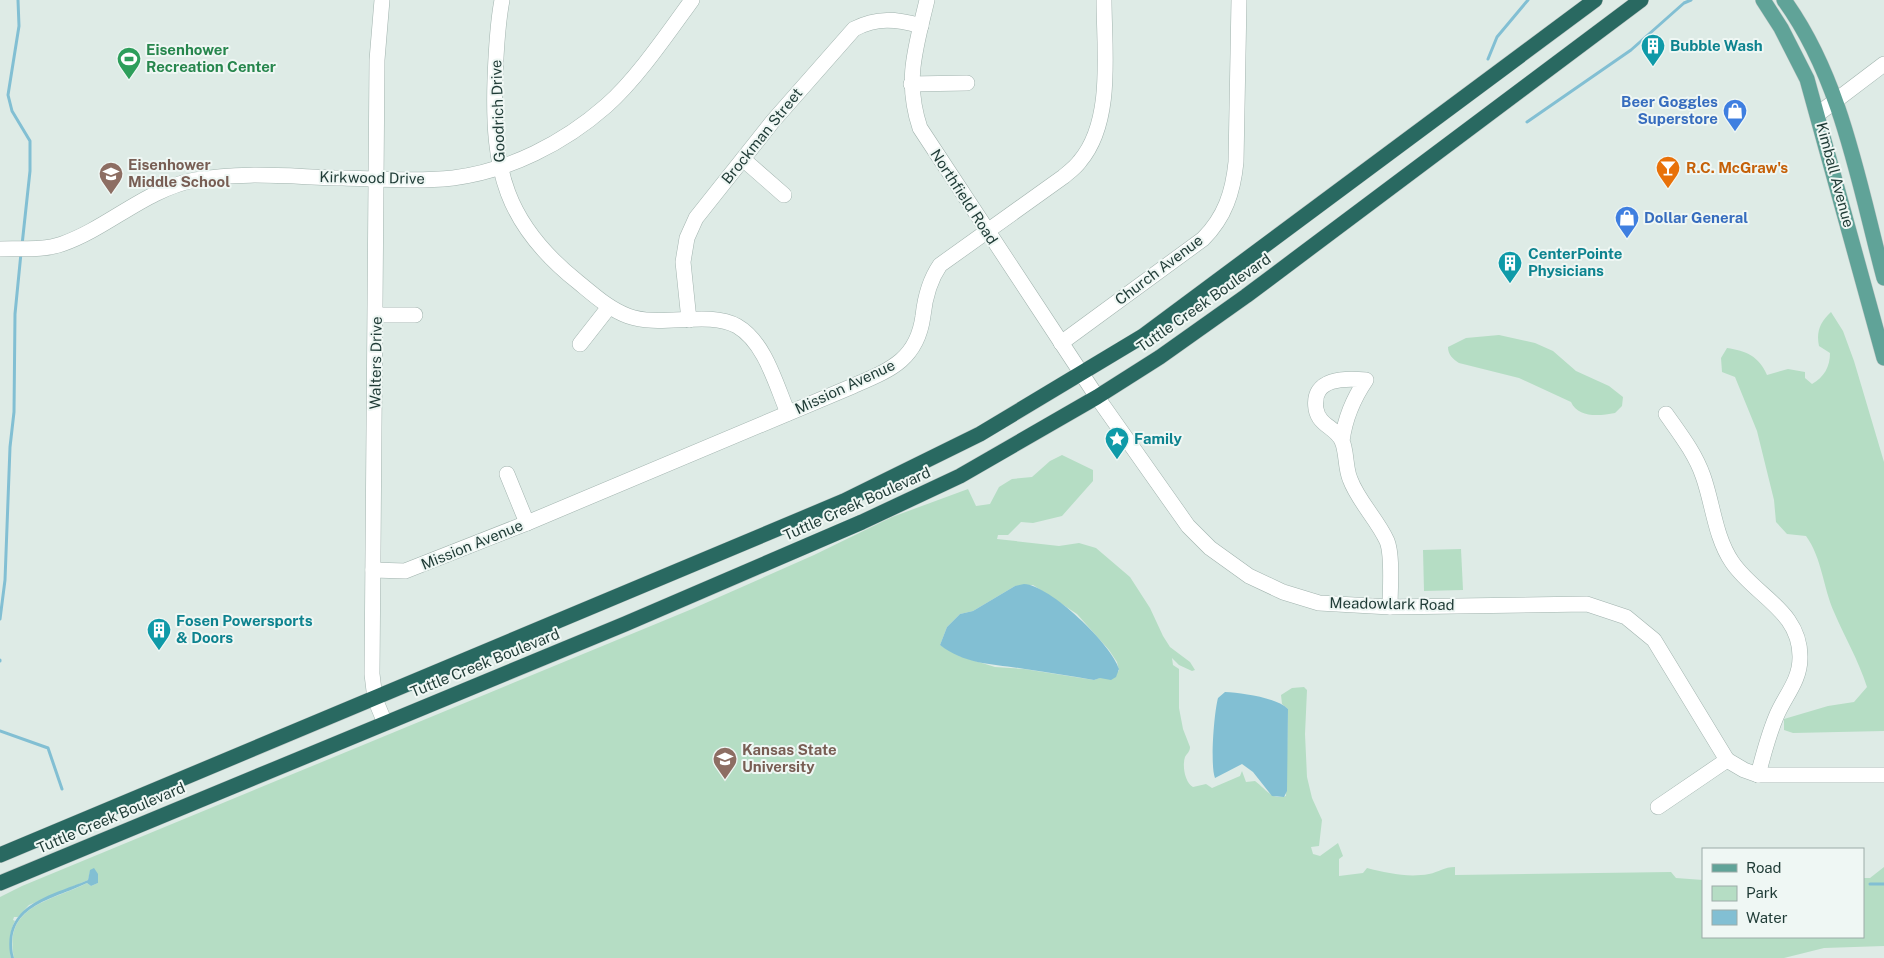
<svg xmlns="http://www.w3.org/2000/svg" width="1884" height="958" font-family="'Public Sans',sans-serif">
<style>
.green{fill:#b5ddc4;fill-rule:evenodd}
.water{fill:#82bfd3}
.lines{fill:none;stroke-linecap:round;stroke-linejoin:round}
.stream{stroke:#82bfd3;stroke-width:3}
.minor-casing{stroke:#a1b3ae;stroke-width:16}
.major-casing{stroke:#c0c8c7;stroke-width:16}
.highway-casing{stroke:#c0c8c7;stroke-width:16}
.minor{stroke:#fff;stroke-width:15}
.major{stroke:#60a398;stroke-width:15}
.highway{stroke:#296961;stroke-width:15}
.labels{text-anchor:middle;stroke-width:4;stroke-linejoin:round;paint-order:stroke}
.culture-label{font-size:15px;font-weight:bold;fill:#0d838f;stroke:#eff7f4;text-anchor:start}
.leisure-label{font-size:15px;font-weight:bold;fill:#27864d;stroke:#eff7f4;text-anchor:start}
.shop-label{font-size:15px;font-weight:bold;fill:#366cbe;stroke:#eff7f4;text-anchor:end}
.street-label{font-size:15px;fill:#1f3b36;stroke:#eff7f4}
.education-label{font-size:15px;font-weight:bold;fill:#785e54;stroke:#eff7f4;text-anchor:start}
.food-label{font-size:15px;font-weight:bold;fill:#c56008;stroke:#eff7f4;text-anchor:start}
</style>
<rect width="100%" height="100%" fill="#deebe6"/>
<!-- green -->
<g class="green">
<path d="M1831,312L1843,331L1854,361L1884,462V731L1793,733L1784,730V719L1828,706L1854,702L1867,687C1858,659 1845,638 1834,612C1823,587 1822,558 1806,536L1787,534L1776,522L1774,500L1757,431L1735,377L1722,372L1721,358L1727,348C1746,351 1759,356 1767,375L1788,369L1805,372V378L1812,384C1824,377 1830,367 1830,353L1819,346C1816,332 1820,322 1831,312Z"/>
<path d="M1499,335L1535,343L1553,351L1576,371L1609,386L1623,397L1622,406L1615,413C1599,416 1578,418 1571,402L1519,378L1459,363C1453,359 1448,355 1448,347L1466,338Z"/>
<path d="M1062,455L1093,470V481L1062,516L1033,523L1021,522L1008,535H998L997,539L1059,546L1079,543L1096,548L1130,577L1150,608L1163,636L1170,647L1190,662L1195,670L1192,671L1179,665L1172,658L1173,665L1179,669V708L1183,729L1190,747C1190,752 1187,753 1185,757C1182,766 1185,783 1193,787L1206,784L1212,788L1240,776L1242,771L1246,782L1255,781C1265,788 1272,801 1286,796L1288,709L1282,704L1281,695L1292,688L1304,687L1307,690L1305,734L1307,777L1312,798L1322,820L1319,846L1311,847L1313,854L1320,856L1338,843L1343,856L1339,859V876L1363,873L1367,868C1387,873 1408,878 1429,874C1439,872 1444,867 1455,867V875L1671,872L1676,878L1703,880V937H1863V878H1870L1884,867V946L1824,948L1784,958H14C3,905 52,901 87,883L91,886L98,883V878L90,872L88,880L29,905L18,917H14L13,920L15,921C9,932 9,946 11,958H0V897L22,886L692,609L814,555L892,517L968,489L976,506L990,504L999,487L1012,479L1032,477L1050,461ZM1033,585L1077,614L1109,650L1117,662L1119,671L1094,680L1024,669L995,667L959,656L940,645L947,627L960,614L973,611L1015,586Z"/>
<polygon points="1461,549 1463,590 1424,591 1423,550"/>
</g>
<!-- water -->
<g class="water">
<path d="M1024,584C1050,585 1112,645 1119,669L1116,677L1111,680L1100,678L1094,680C1071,676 1047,672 1025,669C996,664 965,665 940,645L947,627L960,614L973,611L1015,586Z"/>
<path d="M1225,692C1242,693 1275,697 1288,709L1287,791L1284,797L1272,796L1253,772L1242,764L1215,778C1210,765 1214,713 1218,698Z"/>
<path d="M94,868L98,874V883L91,886L87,883C52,900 2,906 14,958H11C0,904 51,896 88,880L90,870Z"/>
</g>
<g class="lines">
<!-- stream -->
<g class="stream">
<polyline points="18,0 19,26 8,95 12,111 30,141 30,171 22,245"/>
<polyline points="1488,59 1497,37 1528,0"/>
<polyline points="1527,122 1631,50 1684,3 1691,0"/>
<polyline points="0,619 5,580 10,447 14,412 15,314 21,253"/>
<polyline points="0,660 0,661"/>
<polyline points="0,731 48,748 62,789"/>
<polyline points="1870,884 1884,884"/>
</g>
<defs>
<g id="minor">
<polyline points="382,0 377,60 372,674 375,699 385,723"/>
<path d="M502,0C497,26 496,53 495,79C492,170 505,224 578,282C594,295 609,309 628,316C660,328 708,310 737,326C765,342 776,385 788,413"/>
<path d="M927,0C916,47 904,80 920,128L1097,397L1188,526L1210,548L1249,576L1283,592L1319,603L1390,607L1587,604L1626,617L1654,640L1727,760"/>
<polyline points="911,84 967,83"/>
<polyline points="1818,114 1884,64"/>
<polyline points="743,159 784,195"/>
<path d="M0,249C20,248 42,251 62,244C108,228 146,189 195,180C243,171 294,177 343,178C379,179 417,182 453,178C509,171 564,143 606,106C636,80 668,33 692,0"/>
<polyline points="377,315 415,315"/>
<path d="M689,320L683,262L687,238L696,218L773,121L854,29C877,17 896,19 921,26"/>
<path d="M1061,343L1203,239C1225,217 1233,192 1236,162L1239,0"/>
<polyline points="580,344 609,307"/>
<path d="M1666,414C1680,434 1695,453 1703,476C1713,504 1715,537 1732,562C1755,596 1801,611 1800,658C1800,681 1784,697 1776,717C1768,736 1763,756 1758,775"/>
<path d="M1342,441C1345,418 1353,399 1366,380C1346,378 1311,377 1316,409C1319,426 1336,427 1342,441C1347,452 1345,467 1350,479C1358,501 1377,519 1387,541C1393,556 1390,590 1390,607"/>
<polyline points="507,474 527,523"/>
<path d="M373,570L405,571L527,523L853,386C890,370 917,360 923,316C925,297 929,281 940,265L1063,177C1069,172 1076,167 1080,161C1114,121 1104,49 1104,0"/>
<polyline points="1658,807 1727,760 1744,770 1758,775 1884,775"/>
</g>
<g id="major">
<polyline points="1763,0 1781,28 1807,79 1884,358"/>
<path d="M1784,0C1842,80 1859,185 1884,278"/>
</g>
<g id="highway">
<polyline points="0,855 844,501 980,434 1143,336 1595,0"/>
<polyline points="0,883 625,624 862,522 960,476 1097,397 1160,357 1246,296 1641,0"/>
</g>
</defs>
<!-- minor casing -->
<use href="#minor" class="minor-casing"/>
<!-- major casing -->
<use href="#major" class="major-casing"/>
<!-- highway casing -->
<use href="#highway" class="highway-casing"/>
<!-- minor -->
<use href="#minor" class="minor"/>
<!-- major -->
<use href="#major" class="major"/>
<!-- highway -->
<use href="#highway" class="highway"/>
</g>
<!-- icons -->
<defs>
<symbol id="building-pin" viewBox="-11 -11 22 30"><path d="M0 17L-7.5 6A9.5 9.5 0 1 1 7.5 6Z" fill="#0f9aa8" stroke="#eff7f4"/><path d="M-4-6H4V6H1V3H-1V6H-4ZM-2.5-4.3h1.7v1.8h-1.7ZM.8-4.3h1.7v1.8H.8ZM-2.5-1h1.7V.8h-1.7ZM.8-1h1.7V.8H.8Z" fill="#fff"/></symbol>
<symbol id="stadium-pin" viewBox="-11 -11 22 30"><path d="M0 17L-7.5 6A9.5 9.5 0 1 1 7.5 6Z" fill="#2e9e5b" stroke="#eff7f4"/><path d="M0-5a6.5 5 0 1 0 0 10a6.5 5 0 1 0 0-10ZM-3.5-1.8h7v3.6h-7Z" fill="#fff"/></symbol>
<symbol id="shop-pin" viewBox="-11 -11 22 30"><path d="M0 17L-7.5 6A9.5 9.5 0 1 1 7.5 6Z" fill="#3f7fe0" stroke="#eff7f4"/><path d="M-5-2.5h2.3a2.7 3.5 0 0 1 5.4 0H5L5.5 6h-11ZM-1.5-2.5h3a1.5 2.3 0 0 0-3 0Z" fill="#fff"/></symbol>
<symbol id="bar-pin" viewBox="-11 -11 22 30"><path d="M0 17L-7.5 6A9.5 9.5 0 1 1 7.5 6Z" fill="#e8710a" stroke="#eff7f4"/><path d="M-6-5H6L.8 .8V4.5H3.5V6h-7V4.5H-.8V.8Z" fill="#fff"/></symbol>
<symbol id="school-pin" viewBox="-11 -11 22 30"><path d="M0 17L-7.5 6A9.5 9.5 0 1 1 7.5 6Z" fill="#8d6e63" stroke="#eff7f4"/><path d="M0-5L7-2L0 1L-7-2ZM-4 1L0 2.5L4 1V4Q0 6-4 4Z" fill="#fff"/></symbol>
<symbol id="sight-pin" viewBox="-11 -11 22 30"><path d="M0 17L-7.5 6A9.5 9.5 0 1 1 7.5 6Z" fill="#0f9aa8" stroke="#eff7f4"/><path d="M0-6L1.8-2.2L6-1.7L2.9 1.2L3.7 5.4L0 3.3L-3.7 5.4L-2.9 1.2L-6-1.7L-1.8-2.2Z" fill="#fff"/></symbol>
<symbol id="university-pin" viewBox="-11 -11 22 30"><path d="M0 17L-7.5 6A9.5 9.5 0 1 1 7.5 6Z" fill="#8d6e63" stroke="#eff7f4"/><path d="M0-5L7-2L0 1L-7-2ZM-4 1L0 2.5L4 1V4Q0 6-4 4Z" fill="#fff"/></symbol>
</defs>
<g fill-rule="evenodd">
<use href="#building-pin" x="1639" y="32" width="28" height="38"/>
<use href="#stadium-pin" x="115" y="45" width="28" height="38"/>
<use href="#shop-pin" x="1721" y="97" width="28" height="38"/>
<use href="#bar-pin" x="1654" y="154" width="28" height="38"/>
<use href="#school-pin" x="97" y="160" width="28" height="38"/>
<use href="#shop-pin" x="1613" y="204" width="28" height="38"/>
<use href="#building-pin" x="1496" y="249" width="28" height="38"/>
<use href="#sight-pin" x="1103" y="425" width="28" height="38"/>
<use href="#building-pin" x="145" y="616" width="28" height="38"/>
<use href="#university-pin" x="711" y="745" width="28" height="38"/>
</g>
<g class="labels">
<!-- culture labels -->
<g class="culture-label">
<text x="1670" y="51">Bubble Wash</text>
<text x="1528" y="259">CenterPointe<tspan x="1528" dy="17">Physicians</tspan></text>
<text x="1134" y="444">Family</text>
<text x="176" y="626">Fosen Powersports<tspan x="176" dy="17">&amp; Doors</tspan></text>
</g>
<!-- leisure labels -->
<g class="leisure-label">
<text x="146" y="55">Eisenhower<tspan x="146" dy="17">Recreation Center</tspan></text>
</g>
<!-- shop labels -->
<g class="shop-label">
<text x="1718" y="107">Beer Goggles<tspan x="1718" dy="17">Superstore</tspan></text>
<text x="1644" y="223" text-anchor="start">Dollar General</text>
</g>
<!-- street labels -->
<g class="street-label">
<text transform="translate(498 111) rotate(-92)" y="5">Goodrich Drive</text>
<text transform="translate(762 136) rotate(-51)" y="5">Brockman Street</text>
<text transform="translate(1835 175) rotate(75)" y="5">Kimball Avenue</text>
<text transform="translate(372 178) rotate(1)" y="5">Kirkwood Drive</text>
<text transform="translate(964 197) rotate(57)" y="5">Northfield Road</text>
<text transform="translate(1159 270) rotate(-37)" y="5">Church Avenue</text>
<text transform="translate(1204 303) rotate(-35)" y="5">Tuttle Creek Boulevard</text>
<text transform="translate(376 363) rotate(-89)" y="5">Walters Drive</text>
<text transform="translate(845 387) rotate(-25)" y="5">Mission Avenue</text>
<text transform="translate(857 504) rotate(-24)" y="5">Tuttle Creek Boulevard</text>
<text transform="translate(472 545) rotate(-22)" y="5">Mission Avenue</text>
<text transform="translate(1392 604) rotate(1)" y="5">Meadowlark Road</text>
<text transform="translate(485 663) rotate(-22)" y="5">Tuttle Creek Boulevard</text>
<text transform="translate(111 818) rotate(-23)" y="5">Tuttle Creek Boulevard</text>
</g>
<!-- education labels -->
<g class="education-label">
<text x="128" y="170">Eisenhower<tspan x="128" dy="17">Middle School</tspan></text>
<text x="742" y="755">Kansas State<tspan x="742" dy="17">University</tspan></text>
</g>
<!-- food labels -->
<g class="food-label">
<text x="1686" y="173">R.C. McGraw's</text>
</g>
</g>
<!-- legend -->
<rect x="1702" y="848" width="162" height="90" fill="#eff7f4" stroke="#9caca8"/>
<rect x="1712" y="864" width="25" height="8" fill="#60a398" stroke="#9caca8"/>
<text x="1746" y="873" font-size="15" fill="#1f3b36">Road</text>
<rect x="1712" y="886" width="25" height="15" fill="#b5ddc4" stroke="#9caca8"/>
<text x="1746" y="898" font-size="15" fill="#1f3b36">Park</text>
<rect x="1712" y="910" width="25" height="15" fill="#82bfd3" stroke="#9caca8"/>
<text x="1746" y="923" font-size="15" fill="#1f3b36">Water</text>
</svg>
